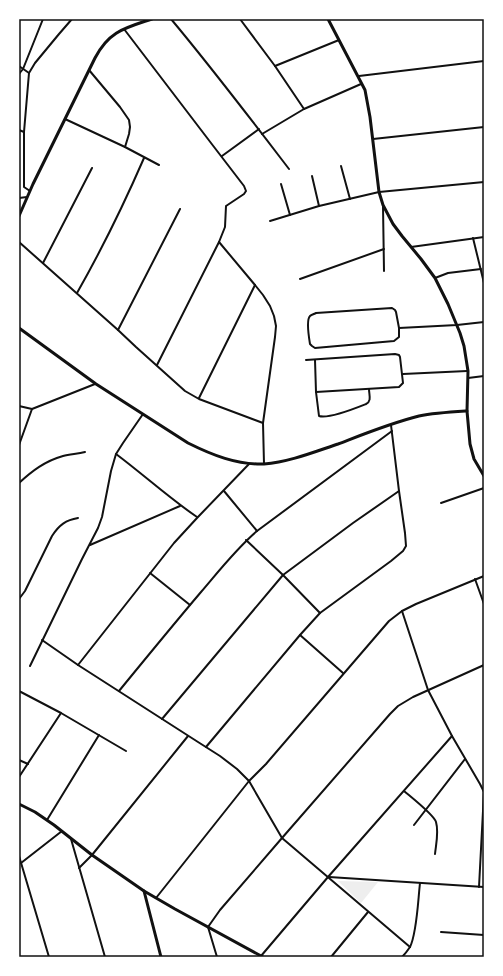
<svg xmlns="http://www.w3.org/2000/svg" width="503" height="976" font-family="Raleway,sans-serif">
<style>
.green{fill:#eee}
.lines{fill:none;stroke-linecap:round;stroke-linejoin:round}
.minor{stroke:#111;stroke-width:2}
.tertiary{stroke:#111;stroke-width:3}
.secondary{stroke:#111;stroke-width:3}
.neatline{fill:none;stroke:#111;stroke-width:1.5}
</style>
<rect width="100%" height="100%" fill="#fff"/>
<!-- green -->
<polygon class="green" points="338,881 378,882 361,903"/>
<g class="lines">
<!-- minor -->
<g class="minor">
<path d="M171,19C212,68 250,118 289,169"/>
<polyline points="240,19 275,66 304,109"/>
<polyline points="124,29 211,143 244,186 246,191 244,194 226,206 225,227 219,242 157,365"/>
<polyline points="19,66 29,73"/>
<polyline points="275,66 339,40"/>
<polyline points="89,70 120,107 129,120 130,127 129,134 125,147"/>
<polyline points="19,74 23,69 43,19"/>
<polyline points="359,76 484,61"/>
<polyline points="65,119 125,147 159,165"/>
<polyline points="19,130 24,132"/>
<polyline points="262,134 304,109 361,84"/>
<polyline points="373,139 484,127"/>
<polyline points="222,156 259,129"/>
<polyline points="341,166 350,199"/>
<polyline points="312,176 319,206"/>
<polyline points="281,184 290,215"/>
<polyline points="30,191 24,187 24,132 29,73 35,63 59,34 72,19"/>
<polyline points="19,198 27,197"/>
<polyline points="383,206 384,271"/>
<polyline points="270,221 319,206 379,192 484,182"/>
<polyline points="473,238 484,283"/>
<polyline points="19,242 118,330 136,347 185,391 199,399 263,423"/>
<polyline points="219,242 255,285 263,295 270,306 274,316 276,326 275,337 263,423 264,464"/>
<polyline points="411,247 484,237"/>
<polyline points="43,263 92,168"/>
<polyline points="435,278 448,273 481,269"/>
<polyline points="300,279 384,249"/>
<path d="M77,293C102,249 124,204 144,158"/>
<path d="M392,308L395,310L396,312L399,328V337L394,341L315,348L312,346L310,344C309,338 306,320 310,316C311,315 314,314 316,313Z"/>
<polyline points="399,328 457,325 484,322"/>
<polyline points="118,330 180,209"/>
<polyline points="306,360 395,354 399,355 400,357 403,383 399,387 316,392"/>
<path d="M315,360L316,392L319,416C329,419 356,408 366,404C372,401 369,395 369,389"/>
<polyline points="403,374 467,371"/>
<polyline points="468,378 484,376"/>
<polyline points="199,398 255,285"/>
<polyline points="19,406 32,409 95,384"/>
<polyline points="19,445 32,409"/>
<path d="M116,454C144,475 169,498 197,517"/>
<path d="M19,483C32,471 45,461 63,456C70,454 77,454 85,452"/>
<polyline points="224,491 257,531"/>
<polyline points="441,503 484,488"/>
<polyline points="246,540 283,575 320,613"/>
<polyline points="90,545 180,506"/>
<polyline points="150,573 190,605"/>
<polyline points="475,579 484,604"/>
<path d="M19,599L25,591L52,536C59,525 66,520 78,518"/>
<polyline points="402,611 428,690 452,736 480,784 484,792 479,887"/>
<polyline points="300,635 343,673"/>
<polyline points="42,640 78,665 198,742 220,756 237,769 249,781 282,838 410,947"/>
<polyline points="78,665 174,543 197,518 249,464"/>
<polyline points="30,666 82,559 98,528 102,517 111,471 116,454 123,443 143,414"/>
<polyline points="19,691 61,713 126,751"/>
<path d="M119,691C146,658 173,625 201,592C219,571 236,549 257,531L392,431"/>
<polyline points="162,719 283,575 353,523 399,491"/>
<polyline points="206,747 300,635 320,613 391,561 403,551 406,546 405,533 399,491 391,425"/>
<polyline points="19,760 28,764"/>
<polyline points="19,777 61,713"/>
<path d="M404,791C411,797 434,815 436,822C439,832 436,844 435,854"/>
<polyline points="47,820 99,735"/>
<polyline points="414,825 465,759"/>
<polyline points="71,839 105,957"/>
<polyline points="19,856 49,957"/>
<polyline points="21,863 62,831"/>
<polyline points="79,868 92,855 188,736"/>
<polyline points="329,877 484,887"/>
<polyline points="156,898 249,781 266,764 389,621 402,611 416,604 484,576"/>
<polyline points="441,932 484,935"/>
<polyline points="261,956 328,877 452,736"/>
<polyline points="217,957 208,927 220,910 282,838 390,714 398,706 413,697 484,665"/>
<polyline points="331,957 368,912"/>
<path d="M402,957C405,954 408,950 410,947C417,933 418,900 420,883"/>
</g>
<!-- tertiary -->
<g class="tertiary">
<path d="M19,216L33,184L95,58C109,31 125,28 152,19"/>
<path d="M19,328L96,384L188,443C212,455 237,465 264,464C289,462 314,452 338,444C364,434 391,423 419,416C434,413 451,412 467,411"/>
<polyline points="19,804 35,812 54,825 92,855 144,891 175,909 263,957"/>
<polyline points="144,891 161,957"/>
</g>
<!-- secondary -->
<polyline class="secondary" points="328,19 365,90 370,117 379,192 383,205 393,224 402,236 421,259 435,278 448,304 460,333 464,346 468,371 467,411 470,444 474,459 484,476"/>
</g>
<!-- border -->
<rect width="503" height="976" fill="none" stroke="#ffffff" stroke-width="40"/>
<rect x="20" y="20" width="463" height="936" class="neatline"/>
</svg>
